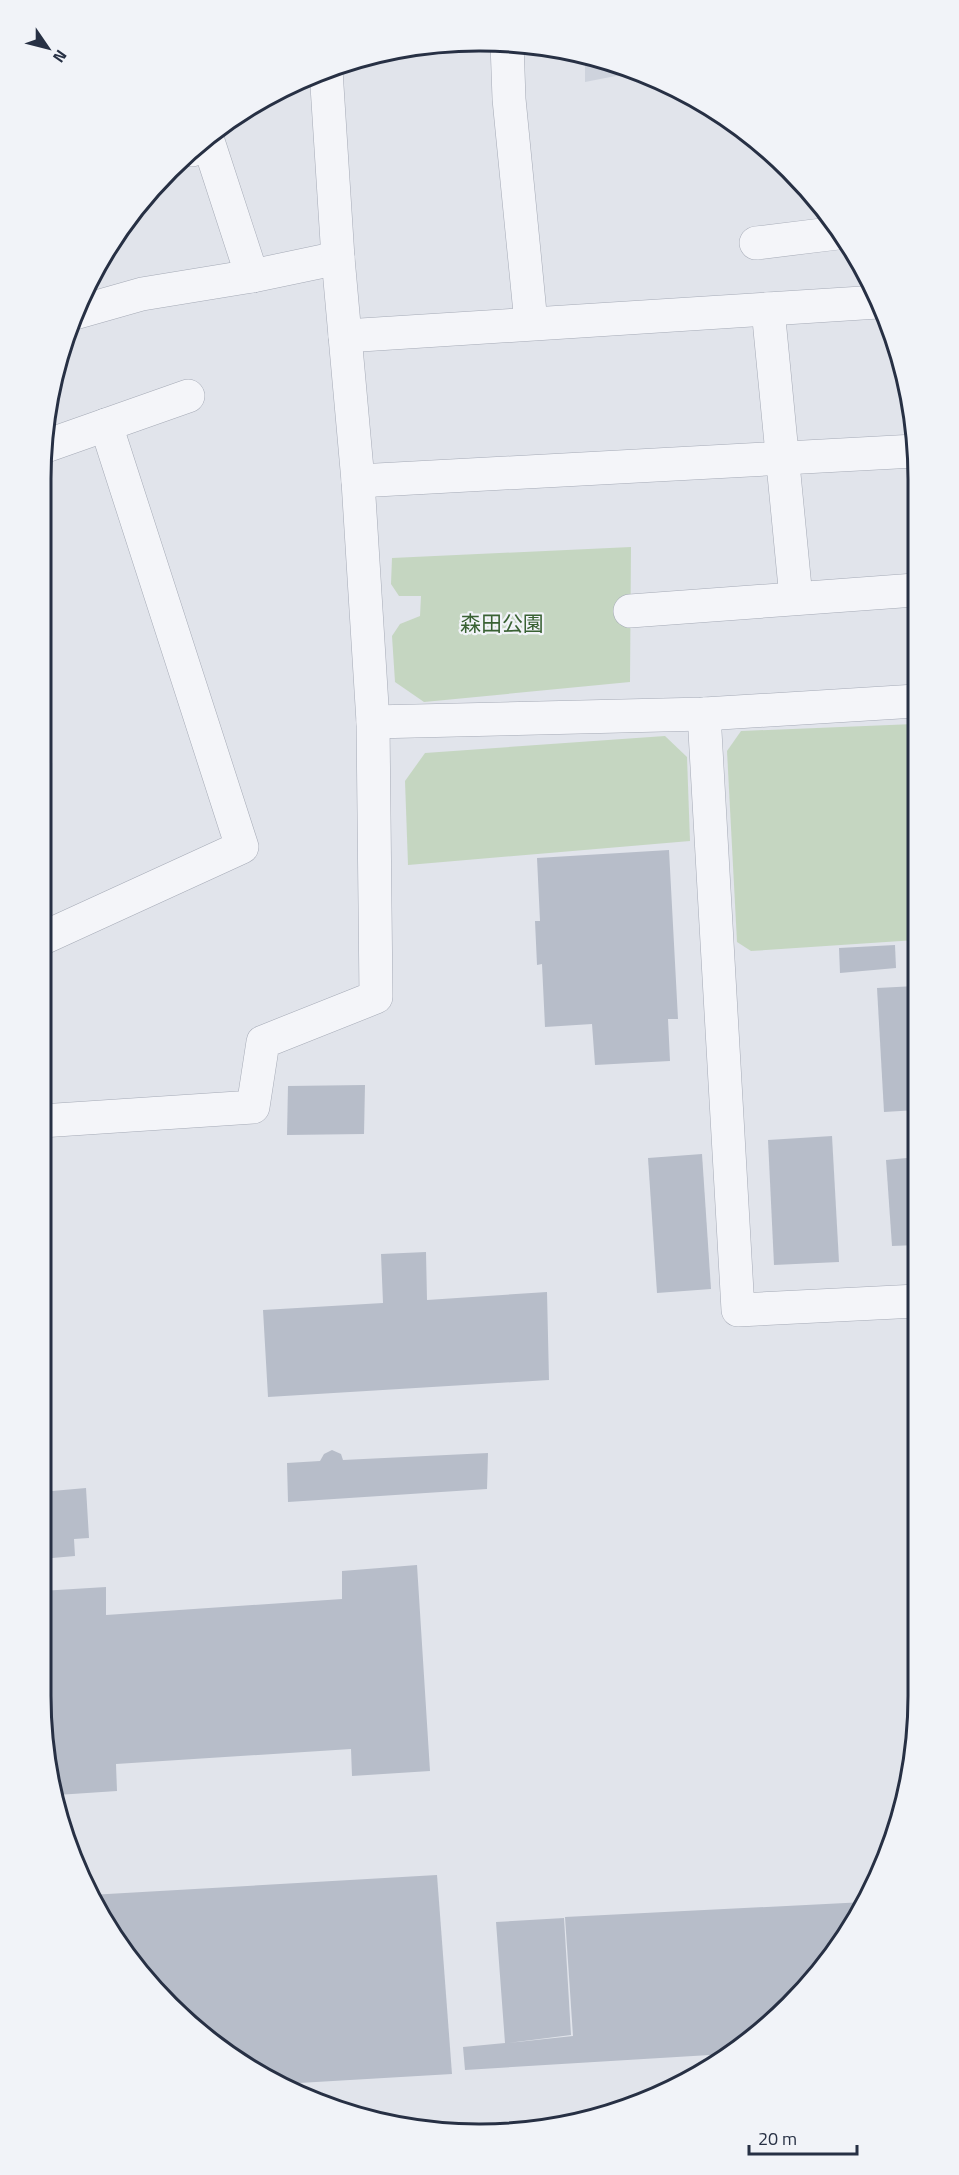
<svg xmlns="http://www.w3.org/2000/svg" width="959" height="2175" font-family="'Titillium Web','Noto Sans JP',sans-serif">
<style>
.built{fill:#ced3dd}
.green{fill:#c5d6c1}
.building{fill:#b7bdc9}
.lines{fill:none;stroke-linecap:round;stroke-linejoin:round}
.minor-casing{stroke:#a5aab6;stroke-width:34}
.minor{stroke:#f4f5f9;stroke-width:33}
.labels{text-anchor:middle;stroke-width:4.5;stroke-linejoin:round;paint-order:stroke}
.park-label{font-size:21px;fill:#396133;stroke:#f1f3f8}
.rim{fill:none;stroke:#273044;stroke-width:3}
</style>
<rect width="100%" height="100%" fill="#e1e4eb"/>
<!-- built -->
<polygon class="built" points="585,55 621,64 636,72 585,82"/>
<!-- green -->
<g class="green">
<polygon points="631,547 630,682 424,702 395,682 392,636 400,624 420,616 421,596 399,596 391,584 392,558"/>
<polygon points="914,724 916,940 751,951 737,942 727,751 741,731"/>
<polygon points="665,736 687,757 690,841 408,865 405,781 425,753"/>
</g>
<!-- building -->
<g class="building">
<polygon points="669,850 678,1019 668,1019 670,1061 595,1065 592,1024 545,1027 542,964 537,965 535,921 540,921 537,858"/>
<polygon points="895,945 896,968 840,973 839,948"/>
<polygon points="916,986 917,1110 884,1112 877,988"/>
<polygon points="365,1085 364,1134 287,1135 288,1086"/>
<polygon points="832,1136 839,1262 774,1265 768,1140"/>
<polygon points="702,1154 711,1289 657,1293 648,1158"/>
<polygon points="917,1157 917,1245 892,1246 886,1160"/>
<polygon points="426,1252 427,1300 547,1292 549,1380 268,1397 263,1310 383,1303 381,1254"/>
<polygon points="332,1450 341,1454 343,1460 488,1453 487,1489 288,1502 287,1463 320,1461 324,1454"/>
<polygon points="86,1488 89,1538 74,1539 75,1556 41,1559 41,1492"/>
<polygon points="417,1565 430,1771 352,1776 351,1749 116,1764 117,1791 57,1795 40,1695 41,1591 106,1587 106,1615 342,1599 342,1571"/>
<polygon points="437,1875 452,2074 282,2084 260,2076 149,1985 99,1915 90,1895"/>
<polygon points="865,1902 860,1915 810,1985 726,2054 465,2070 463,2047 505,2043 496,1922 564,1918 571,2035 507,2043 573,2036 565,1917"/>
</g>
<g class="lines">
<defs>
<g id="minor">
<polyline points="507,43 509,99 531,323"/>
<polyline points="192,150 209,144 252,276"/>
<polyline points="756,243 838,233"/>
<polyline points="768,309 796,598"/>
<polyline points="75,313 142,294 252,276 338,258"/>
<polyline points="345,336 878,302"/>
<polyline points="46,446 188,396"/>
<polyline points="358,481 915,451"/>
<polyline points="630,611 915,590"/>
<polyline points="704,714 738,1310 917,1301"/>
<polyline points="373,722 704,714 916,701"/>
<polyline points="41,939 242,847 106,425"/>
<polyline points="41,1121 253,1107 263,1042 376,997 373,722 358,481 338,258 326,70"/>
</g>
</defs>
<!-- minor casing -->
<use href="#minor" class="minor-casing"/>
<!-- minor -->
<use href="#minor" class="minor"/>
</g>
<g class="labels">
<!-- park labels -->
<g class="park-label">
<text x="502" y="631">森田公園</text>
</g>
</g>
<!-- crop -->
<path d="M0 0H959V2175H0ZM479 51H480A428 428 0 0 1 908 479V1696A428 428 0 0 1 480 2124H479A428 428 0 0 1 51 1696V479A428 428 0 0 1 479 51Z" fill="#f1f3f8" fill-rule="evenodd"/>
<path class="rim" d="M479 51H480A428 428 0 0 1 908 479V1696A428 428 0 0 1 480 2124H479A428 428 0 0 1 51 1696V479A428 428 0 0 1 479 51Z"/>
<!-- north arrow -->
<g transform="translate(48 48) rotate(125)" stroke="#f1f3f8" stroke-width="4.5" paint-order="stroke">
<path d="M0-4.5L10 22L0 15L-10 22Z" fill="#273044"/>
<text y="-9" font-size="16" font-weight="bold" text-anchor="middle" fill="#273044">N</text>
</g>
<!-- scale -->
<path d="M749 2145v9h108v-9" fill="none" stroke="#273044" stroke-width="3"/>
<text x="758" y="2145" font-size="18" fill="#273044" stroke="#f1f3f8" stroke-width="4.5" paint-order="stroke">20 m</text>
</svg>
